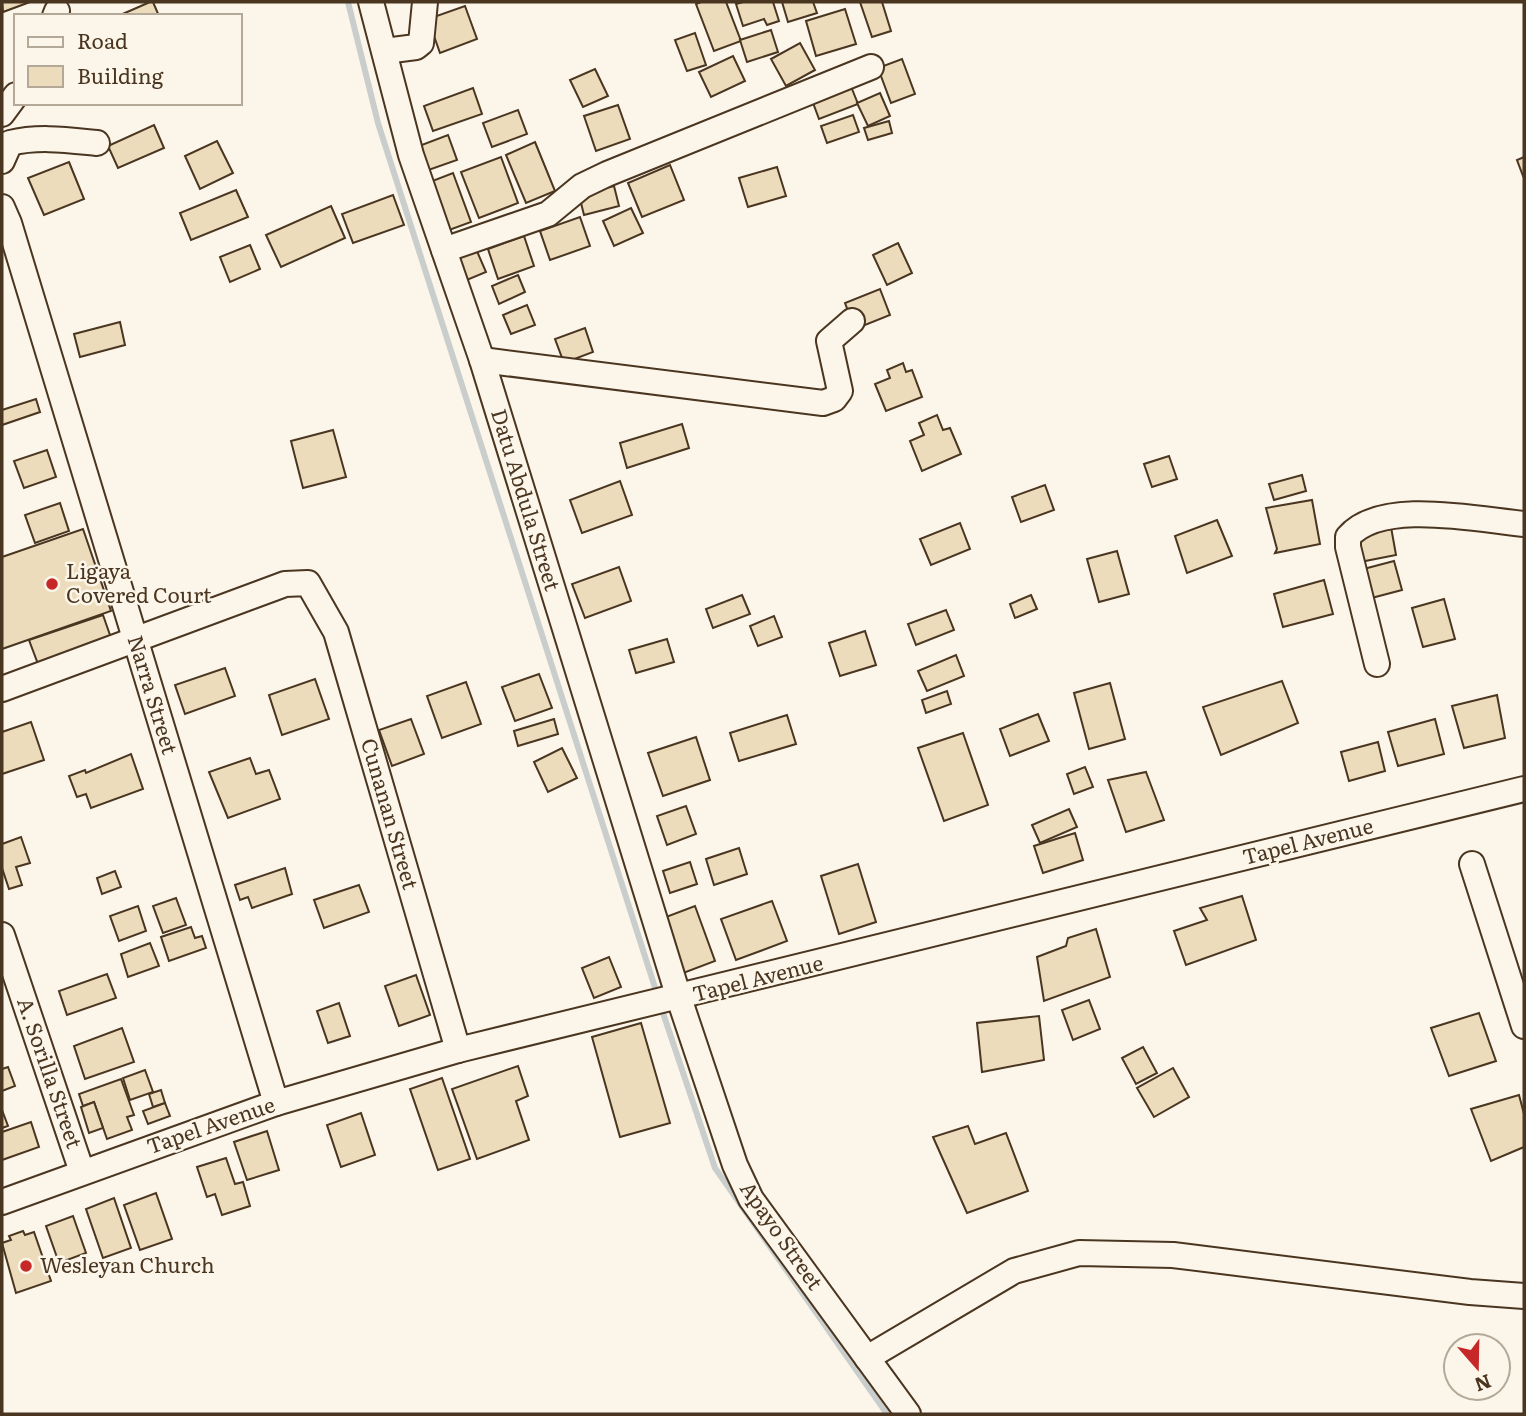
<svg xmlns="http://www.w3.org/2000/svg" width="1526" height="1416" font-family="Literata,serif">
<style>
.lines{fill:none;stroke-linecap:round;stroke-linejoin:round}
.stream{stroke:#c9cecd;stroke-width:6}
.building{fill:#ecdcbc;stroke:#4a3520;stroke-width:2}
.minor-casing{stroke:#4a3520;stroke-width:28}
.minor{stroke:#fbf6e9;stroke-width:24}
.poi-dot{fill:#c62828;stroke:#fbf6e9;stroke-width:2.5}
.labels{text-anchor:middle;stroke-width:5;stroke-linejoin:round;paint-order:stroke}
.street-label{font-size:21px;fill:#4a3520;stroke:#fbf6e9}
.poi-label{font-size:21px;fill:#4a3520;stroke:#fbf6e9;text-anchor:start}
</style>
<rect width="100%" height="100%" fill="#fbf6e9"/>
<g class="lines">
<!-- stream -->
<g class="stream">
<polyline points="348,2 378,123 658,997"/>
<polyline points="661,1007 715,1168 887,1414"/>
</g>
</g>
<!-- building -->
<g class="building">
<polygon points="2,2 30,2 3,12"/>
<polygon points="150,2 153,2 159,16 118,16"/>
<polygon points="701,2 726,2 741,41 714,51 696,4"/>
<polygon points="743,2 773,2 779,21 767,25 764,19 743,26 736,4"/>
<polygon points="782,2 813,2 817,13 788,22"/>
<polygon points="860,2 882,2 891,31 872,37"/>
<polygon points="465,6 477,39 440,53 428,19"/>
<polygon points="845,9 856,44 816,56 806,21"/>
<polygon points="771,30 778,52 747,62 740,40"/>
<polygon points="695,33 706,65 687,71 675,40"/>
<polygon points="800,43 815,70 786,86 771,59"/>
<polygon points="733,56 745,81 711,97 699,72"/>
<polygon points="902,59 915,94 891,103 878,68"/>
<polygon points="595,69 608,96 583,107 570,80"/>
<polygon points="850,84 858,104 819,119 812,100"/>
<polygon points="473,88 482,114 433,131 424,106"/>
<polygon points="880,93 890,116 868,126 857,103"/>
<polygon points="618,105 630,139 596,151 584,116"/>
<polygon points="518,110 527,134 492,147 483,123"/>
<polygon points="853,115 859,132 827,143 821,126"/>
<polygon points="889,121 892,133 868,140 864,128"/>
<polygon points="154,125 164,148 118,168 108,146"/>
<polygon points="448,135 457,160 420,173 411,149"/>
<polygon points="217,141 233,173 200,189 185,156"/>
<polygon points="535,142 555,191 526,203 506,155"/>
<polygon points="501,157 518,203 479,218 461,172"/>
<polygon points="1524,157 1524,175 1523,176 1517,160"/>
<polygon points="69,162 84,199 44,215 28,178"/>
<polygon points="670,165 684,200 642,217 628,183"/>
<polygon points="777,167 786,196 748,207 739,178"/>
<polygon points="453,173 471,222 441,233 422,185"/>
<polygon points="614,186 619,206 584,215 579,195"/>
<polygon points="236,190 248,217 191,240 180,213"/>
<polygon points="393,195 404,225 353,243 342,214"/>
<polygon points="331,206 345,238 281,267 266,235"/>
<polygon points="631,208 643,233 614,246 603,221"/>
<polygon points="580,217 590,246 550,260 540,231"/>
<polygon points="524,236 534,266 498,279 488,249"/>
<polygon points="898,243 912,273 887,285 873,255"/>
<polygon points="250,245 260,269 230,282 220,257"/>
<polygon points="476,249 486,272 462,282 452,259"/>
<polygon points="518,275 525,292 499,304 492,286"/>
<polygon points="880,289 890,315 855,329 845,303"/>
<polygon points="527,305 535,325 511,334 503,315"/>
<polygon points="120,322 125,345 80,357 74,334"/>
<polygon points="585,328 593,352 564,363 555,339"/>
<polygon points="903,363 906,372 912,370 922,397 886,411 875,384 890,378 887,370"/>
<polygon points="36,399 40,412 2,425 2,410"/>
<polygon points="937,415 943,430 950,428 961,454 922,471 910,441 924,435 919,423"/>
<polygon points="682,424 689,448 627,468 620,443"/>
<polygon points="333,430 346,477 303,488 291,441"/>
<polygon points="47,450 56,477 24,488 14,461"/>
<polygon points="1169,456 1177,479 1152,487 1144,464"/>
<polygon points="1302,475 1306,491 1274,500 1269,484"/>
<polygon points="620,481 632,515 582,533 570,500"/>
<polygon points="1045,485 1054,510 1021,522 1012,497"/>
<polygon points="1312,500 1320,544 1275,553 1277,549 1266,508"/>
<polygon points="60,503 69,531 35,543 25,515"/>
<polygon points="1217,520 1232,556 1187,573 1175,536"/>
<polygon points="960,523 970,549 931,565 920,539"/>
<polygon points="1391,527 1396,555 1360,562 1355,534"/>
<polygon points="83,529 111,611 2,649 2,557"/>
<polygon points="1117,551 1129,594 1099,602 1087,559"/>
<polygon points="1394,561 1402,590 1364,600 1356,571"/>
<polygon points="619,567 631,601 585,618 572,584"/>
<polygon points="1324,580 1333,614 1283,627 1274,594"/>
<polygon points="742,595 750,614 713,628 706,609"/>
<polygon points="1031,595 1037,609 1015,618 1010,604"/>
<polygon points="1444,599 1455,639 1423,647 1412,608"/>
<polygon points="946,610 954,630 916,645 908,624"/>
<polygon points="103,615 111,638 38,664 29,640"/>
<polygon points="774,616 782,637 758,646 750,626"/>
<polygon points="865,631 876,665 840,676 829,643"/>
<polygon points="667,639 674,662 636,673 629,650"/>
<polygon points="956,655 964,676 927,691 918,671"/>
<polygon points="225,668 235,696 185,714 175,685"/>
<polygon points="539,674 552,708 515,721 502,687"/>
<polygon points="315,679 329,719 282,735 269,695"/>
<polygon points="1282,681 1298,723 1221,755 1203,707"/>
<polygon points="466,682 481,724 442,738 427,696"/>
<polygon points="1110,683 1125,739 1089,749 1074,693"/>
<polygon points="947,691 951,704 926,713 922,700"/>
<polygon points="1497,695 1505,738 1464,748 1452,706"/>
<polygon points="1038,714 1049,741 1010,756 1000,729"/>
<polygon points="787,715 796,744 739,761 730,733"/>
<polygon points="411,719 424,754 392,766 379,730"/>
<polygon points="554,719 558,734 518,746 514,731"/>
<polygon points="1435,719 1444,754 1398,766 1388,732"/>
<polygon points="31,722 44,760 2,774 2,732"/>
<polygon points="963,733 988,805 944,821 918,748"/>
<polygon points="696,737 710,780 663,796 648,753"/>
<polygon points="1378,742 1385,771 1349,781 1341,752"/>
<polygon points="562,748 577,778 548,792 534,762"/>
<polygon points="131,754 143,789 91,808 86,794 77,797 69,776 85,770 86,773"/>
<polygon points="250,758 256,774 269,770 280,799 228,818 209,772"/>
<polygon points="1085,767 1093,787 1074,794 1067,774"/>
<polygon points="1146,772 1164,820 1126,832 1108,780"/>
<polygon points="686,806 696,834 667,845 657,816"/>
<polygon points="1069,809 1077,827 1040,843 1032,825"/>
<polygon points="1075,833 1083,860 1043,873 1034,846"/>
<polygon points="21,837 30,863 16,867 22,885 9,889 2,868 2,844"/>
<polygon points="739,848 747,874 714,885 706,859"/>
<polygon points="690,862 697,884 670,893 663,871"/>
<polygon points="858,864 876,922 839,934 821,876"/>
<polygon points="285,868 292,894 252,908 248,897 240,900 235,885"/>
<polygon points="115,871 121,887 102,894 97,878"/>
<polygon points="359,885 369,912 324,928 314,900"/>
<polygon points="1242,896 1256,940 1186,965 1174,931 1207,920 1200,908"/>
<polygon points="176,898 186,925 163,933 153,906"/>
<polygon points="772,901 787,941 736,960 721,919"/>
<polygon points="138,906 146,931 119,941 110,916"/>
<polygon points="695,906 715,961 678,975 658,920"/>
<polygon points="191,927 195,938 202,936 206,948 169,961 161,937"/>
<polygon points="1096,929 1110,977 1044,1001 1037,957 1066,946 1068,938"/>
<polygon points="150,943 159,966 128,977 121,954"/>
<polygon points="609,957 621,987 594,998 582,968"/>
<polygon points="107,974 116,998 67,1015 59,991"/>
<polygon points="416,975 430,1015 399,1026 385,986"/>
<polygon points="1089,1000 1100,1029 1073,1040 1062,1010"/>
<polygon points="339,1003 350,1036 328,1043 317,1011"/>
<polygon points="1479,1013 1496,1061 1449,1076 1431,1028"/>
<polygon points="1039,1016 1044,1060 982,1072 977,1023"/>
<polygon points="641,1023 670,1123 620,1137 592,1037"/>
<polygon points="122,1028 134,1062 85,1079 74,1046"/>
<polygon points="1143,1047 1157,1073 1136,1084 1122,1058"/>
<polygon points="518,1066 528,1096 516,1101 529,1140 477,1159 452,1089"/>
<polygon points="8,1067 15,1086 2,1091 2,1069"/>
<polygon points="1173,1068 1189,1097 1154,1117 1137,1088"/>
<polygon points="145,1070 153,1092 130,1100 123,1078"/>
<polygon points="442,1078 470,1159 438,1170 410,1089"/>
<polygon points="121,1079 134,1115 127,1117 132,1130 107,1139 94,1102 83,1106 79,1094"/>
<polygon points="161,1090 165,1103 153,1107 149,1094"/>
<polygon points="1519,1095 1524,1114 1524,1147 1491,1161 1471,1109"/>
<polygon points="94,1102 103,1128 89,1133 81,1107"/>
<polygon points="165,1103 170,1116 148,1124 143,1111"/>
<polygon points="2,1110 8,1126 2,1128"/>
<polygon points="361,1113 375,1155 341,1167 327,1125"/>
<polygon points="31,1122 39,1147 2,1160 2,1132"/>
<polygon points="968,1126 975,1144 1006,1133 1028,1191 967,1213 933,1137"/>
<polygon points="267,1131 279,1170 247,1180 234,1142"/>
<polygon points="226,1158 235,1184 243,1182 250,1206 222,1215 215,1194 207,1197 197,1167"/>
<polygon points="156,1193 172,1239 140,1250 124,1205"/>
<polygon points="114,1198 131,1248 103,1258 86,1209"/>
<polygon points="73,1216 86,1253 59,1263 46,1226"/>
<polygon points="23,1231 25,1235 34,1232 51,1281 16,1293 2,1243 11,1240 9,1236"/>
</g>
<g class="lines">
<defs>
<g id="minor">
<polyline points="371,2 411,155 482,360 679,998 735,1165 751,1199 908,1414"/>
<polyline points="55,16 57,11"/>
<polyline points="385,51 416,47 421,43 425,2"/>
<polyline points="2,114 16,95"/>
<path d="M2,161L10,143C39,136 67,140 97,143"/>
<polyline points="2,207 9,223 276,1103"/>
<polyline points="444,250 548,214 582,186 607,174 871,67"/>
<polyline points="482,360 823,403 834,399 840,391 829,341 852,321"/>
<path d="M1377,664L1348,547V537C1381,498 1479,520 1524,524"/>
<polyline points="2,689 285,584 308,583 336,632 458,1050"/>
<polyline points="1472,864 1524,1026"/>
<polyline points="2,935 82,1172"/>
<polyline points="2,1202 276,1103 458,1050 1524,789"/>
<polyline points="867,1358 1014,1271 1079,1253 1173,1255 1470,1292 1524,1296"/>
</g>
</defs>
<!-- minor casing -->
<use href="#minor" class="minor-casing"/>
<!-- minor -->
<use href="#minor" class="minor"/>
</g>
<!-- markers -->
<g class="poi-dot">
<circle cx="52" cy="584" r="7"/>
<circle cx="26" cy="1266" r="7"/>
</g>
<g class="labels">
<!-- street labels -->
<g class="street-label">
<text transform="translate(525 500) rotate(73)" y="7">Datu Abdula Street</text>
<text transform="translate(152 695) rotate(73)" y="7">Narra Street</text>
<text transform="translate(389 814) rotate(74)" y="7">Cunanan Street</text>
<text transform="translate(1308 842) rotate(-14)" y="7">Tapel Avenue</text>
<text transform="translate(758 979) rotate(-14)" y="7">Tapel Avenue</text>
<text transform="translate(49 1073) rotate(71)" y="7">A. Sorilla Street</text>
<text transform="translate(211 1126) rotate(-19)" y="7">Tapel Avenue</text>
<text transform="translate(781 1236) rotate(55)" y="7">Apayo Street</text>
</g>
<!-- poi labels -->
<g class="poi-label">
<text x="66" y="579">Ligaya<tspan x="66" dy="24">Covered Court</tspan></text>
<text x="40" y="1273">Wesleyan Church</text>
</g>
</g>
<!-- border -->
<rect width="1526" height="1416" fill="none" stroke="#4a3520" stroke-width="7"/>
<!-- legend -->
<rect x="14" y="14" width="228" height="91" fill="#fbf6e9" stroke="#b4a999" stroke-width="2"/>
<rect x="28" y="37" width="35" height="10" fill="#fbf6e9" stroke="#b4a999" stroke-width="2"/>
<text x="77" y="49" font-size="21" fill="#4a3520">Road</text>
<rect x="28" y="66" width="35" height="21" fill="#ecdcbc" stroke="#b4a999" stroke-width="2"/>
<text x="77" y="84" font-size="21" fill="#4a3520">Building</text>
<!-- north arrow -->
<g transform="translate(1477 1367) rotate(160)"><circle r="33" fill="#fbf6e9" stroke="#b4a999" stroke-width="2"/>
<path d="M0-5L12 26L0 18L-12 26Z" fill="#c62828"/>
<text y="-10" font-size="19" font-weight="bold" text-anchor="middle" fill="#4a3520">N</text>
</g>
</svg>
